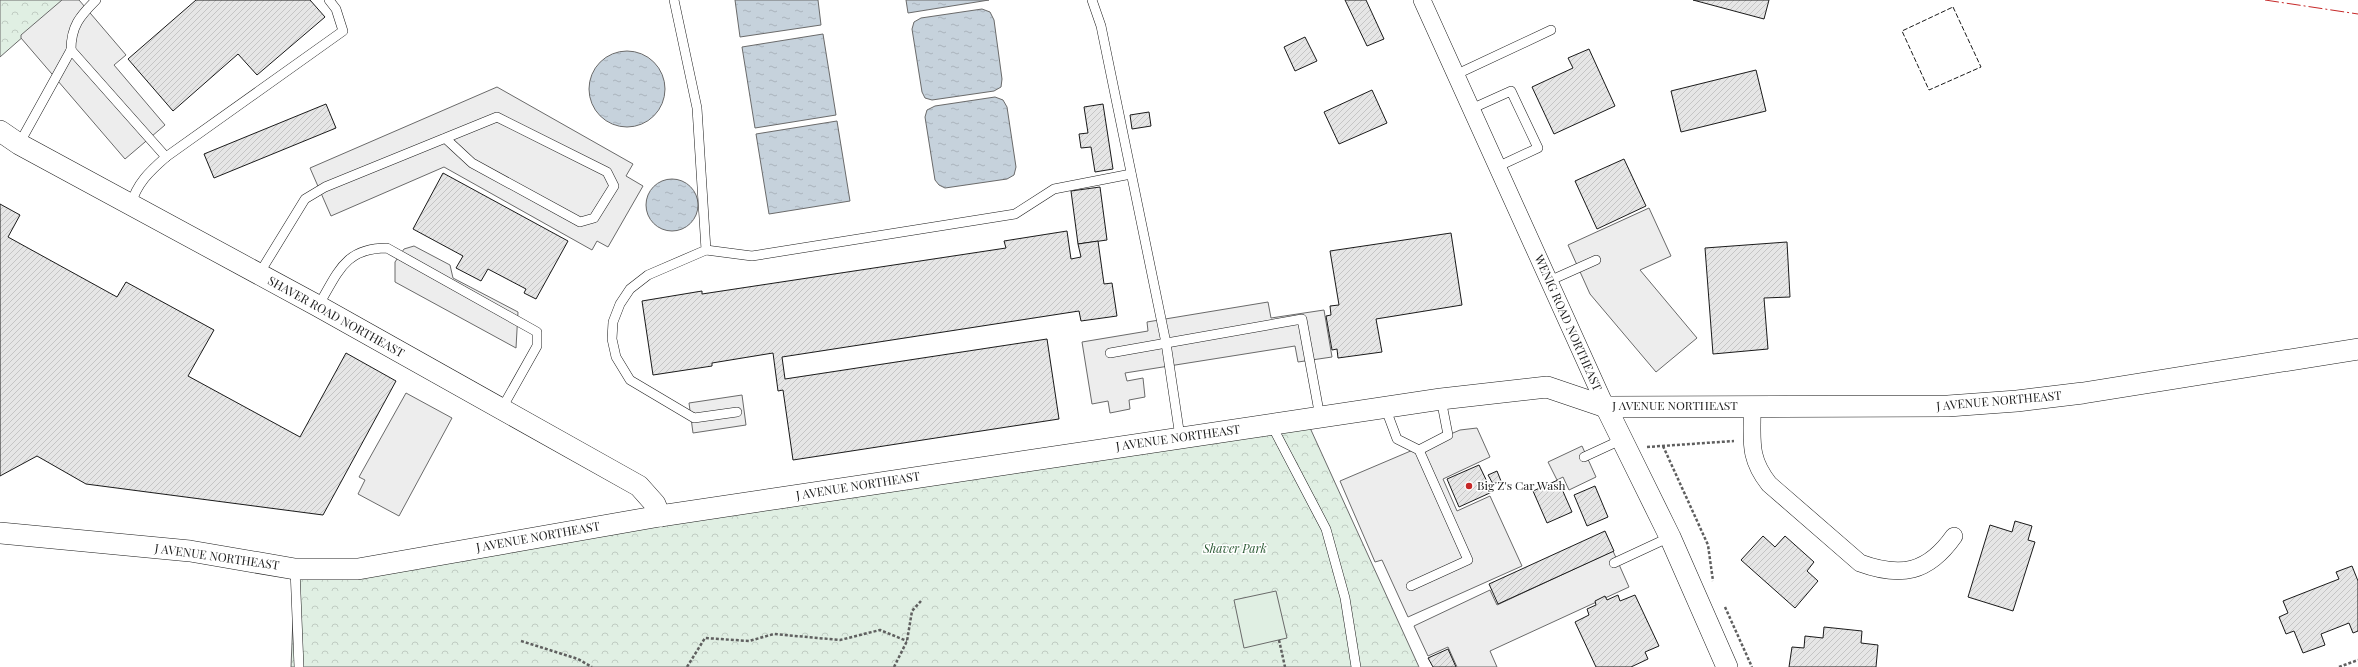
<svg xmlns="http://www.w3.org/2000/svg" width="2358" height="667" font-family="'Playfair Display',serif">
<style>
.park{fill:url(#park-crowns);stroke:#6a6a6a}
.garden{fill:#e0efe3;stroke:#6a6a6a}
.parking{fill:#ededed;stroke:#6a6a6a}
.water{fill:url(#water-ripples);stroke:#6a6a6a}
.building{fill:url(#building-hatch);stroke:#1a1a1a}
.lines{fill:none;stroke-linecap:round;stroke-linejoin:round}
.service-casing{stroke:#1a1a1a;stroke-width:10}
.minor-casing{stroke:#1a1a1a;stroke-width:18}
.tertiary-casing{stroke:#1a1a1a;stroke-width:22}
.path{stroke:#5f5f5f;stroke-width:2.5;stroke-dasharray:3 2;stroke-linecap:butt}
.service{stroke:#fff;stroke-width:9}
.minor{stroke:#fff;stroke-width:17}
.tertiary{stroke:#fff;stroke-width:21}
.fence{stroke:#1a1a1a;stroke-width:1;stroke-dasharray:5 2;stroke-linecap:butt}
.power{stroke:#c62828;stroke-width:1;stroke-dasharray:14 3 2 3;stroke-linecap:butt}
.poi-dot{fill:#c62828;stroke:#fff;stroke-width:1.5}
.labels{text-anchor:middle;stroke-width:3;stroke-linejoin:round;paint-order:stroke}
.street-label{font-size:12px;fill:#1a1a1a;stroke:#fff}
.poi-label{font-size:12px;fill:#1a1a1a;stroke:#fff;text-anchor:start}
.park-label{font-size:12px;font-style:italic;fill:#2b5a34;stroke:#fff}
</style>
<defs>
<pattern id="park-crowns" width="20" height="18" patternUnits="userSpaceOnUse"><rect width="20" height="18" fill="#e0efe3"/><path d="M2 6a3 3 0 1 1 6 0M12 15a3 3 0 1 1 6 0" fill="none" stroke="#c0ccc2"/></pattern>
<pattern id="water-ripples" width="26" height="14" patternUnits="userSpaceOnUse"><rect width="26" height="14" fill="#c6d2dc"/><path d="M2 4q2-2 4 0t4 0M15 11q2-2 4 0t4 0" fill="none" stroke="#aab4bc"/></pattern>
<pattern id="building-hatch" width="6" height="6" patternUnits="userSpaceOnUse"><rect width="6" height="6" fill="#e6e6e6"/><path d="M-1 1l2-2M0 6l6-6M5 7l2-2" fill="none" stroke="#c5c5c5"/></pattern>
</defs>
<rect width="100%" height="100%" fill="#fff"/>
<!-- park -->
<g class="park">
<polygon points="0,0 65,0 0,57"/>
<polygon points="1306,419 1419,667 291,667 295,569"/>
</g>
<!-- garden -->
<polygon class="garden" points="1276,591 1287,638 1244,648 1234,600"/>
<!-- parking -->
<g class="parking">
<polygon points="62,0 79,0 126,55 114,65 165,125 125,159 21,38 21,35"/>
<polygon points="497,87 633,164 626,176 643,186 608,247 597,241 592,250 444,167 331,216 310,168"/>
<polygon points="1649,208 1671,256 1640,270 1697,338 1656,372 1590,294 1568,245"/>
<polygon points="414,246 450,265 453,278 518,312 516,348 395,282 395,262 404,249"/>
<polygon points="1268,302 1271,318 1324,310 1332,357 1298,362 1295,346 1125,373 1127,381 1143,378 1145,397 1129,400 1130,409 1110,413 1108,401 1092,404 1082,342 1148,331 1147,322"/>
<polygon points="406,393 452,418 399,516 358,494 365,480 359,477"/>
<polygon points="742,395 746,425 693,433 689,403"/>
<polygon points="1477,428 1490,457 1443,479 1457,511 1490,496 1522,566 1408,617 1382,560 1375,562 1340,481 1460,430"/>
<polygon points="1582,446 1596,477 1569,490 1563,477 1557,480 1548,462"/>
<polygon points="1613,551 1629,587 1490,651 1497,667 1457,667 1448,647 1428,656 1414,626 1490,590 1497,605"/>
</g>
<!-- water -->
<g class="water">
<polygon points="735,0 818,0 821,25 740,37"/>
<polygon points="906,0 989,0 908,13"/>
<polygon points="982,9 990,12 994,20 1002,79 1001,87 994,91 932,100 925,98 922,92 912,29 914,22 921,18"/>
<polygon points="823,34 836,115 755,128 742,47"/>
<circle cx="627" cy="89" r="38"/>
<polygon points="995,97 1003,100 1007,107 1016,167 1014,175 1007,179 945,188 939,185 935,180 925,117 927,110 935,106"/>
<polygon points="837,121 850,201 769,214 756,134"/>
<circle cx="672" cy="205" r="26"/>
</g>
<!-- building -->
<g class="building">
<polygon points="196,0 310,0 325,17 257,75 238,54 173,111 128,59"/>
<polygon points="1345,0 1366,0 1384,39 1367,46"/>
<polygon points="1693,0 1769,0 1764,19"/>
<polygon points="1305,37 1317,61 1295,71 1284,47"/>
<polygon points="1589,49 1615,106 1554,134 1532,87 1573,68 1568,58"/>
<polygon points="1756,70 1766,111 1681,132 1671,91"/>
<polygon points="1372,90 1387,123 1339,144 1324,112"/>
<polygon points="326,104 336,128 214,178 204,154"/>
<polygon points="1103,104 1113,169 1095,172 1091,147 1081,148 1079,134 1088,133 1084,107"/>
<polygon points="1149,112 1151,126 1132,129 1130,115"/>
<polygon points="1624,159 1646,206 1597,229 1575,181"/>
<polygon points="443,173 568,241 536,299 524,293 526,289 488,269 481,281 456,268 463,256 413,229"/>
<polygon points="1100,187 1107,240 1078,244 1071,191"/>
<polygon points="0,204 20,215 8,237 117,297 126,282 214,330 188,376 300,437 346,353 396,381 323,515 86,484 37,456 0,476"/>
<polygon points="1067,231 1071,259 1081,257 1078,244 1098,241 1104,284 1112,283 1117,316 1081,321 1079,311 782,357 785,379 1047,339 1059,419 793,460 783,390 778,391 773,353 712,363 712,366 653,375 642,301 702,291 702,294 1006,248 1004,241"/>
<polygon points="1451,233 1462,305 1376,319 1382,352 1338,358 1337,349 1332,350 1326,316 1331,315 1330,306 1339,305 1330,251"/>
<polygon points="1787,242 1790,297 1764,298 1768,349 1713,354 1705,248"/>
<polygon points="1479,465 1492,492 1459,507 1447,479"/>
<polygon points="1497,471 1501,481 1493,484 1488,475"/>
<polygon points="1558,480 1572,512 1547,523 1533,491"/>
<polygon points="1595,486 1608,517 1587,526 1574,495"/>
<polygon points="2015,521 2032,526 2028,540 2035,542 2013,611 1968,597 1990,525 2012,532"/>
<polygon points="1605,531 1614,551 1498,604 1489,584"/>
<polygon points="1763,536 1775,547 1785,536 1814,562 1807,571 1818,581 1795,608 1741,560"/>
<polygon points="2352,566 2358,581 2358,631 2353,633 2349,623 2321,634 2325,645 2303,653 2294,631 2286,634 2279,617 2288,613 2283,601 2339,579 2336,572"/>
<polygon points="1618,595 1620,601 1635,595 1659,646 1645,652 1648,659 1631,667 1596,667 1575,622 1589,615 1587,609 1596,605 1595,601 1605,596 1607,600"/>
<polygon points="1824,627 1862,631 1861,643 1878,645 1876,667 1789,667 1792,647 1804,648 1805,636 1823,638"/>
<polygon points="1448,649 1456,667 1433,667 1428,658"/>
</g>
<g class="lines">
<defs>
<g id="service">
<polyline points="674,0 697,108 706,250 648,275 630,289 620,304 613,322 612,339 616,357 630,380 694,418 737,412"/>
<polyline points="1092,0 1101,26 1166,343 1180,437"/>
<path d="M71,50C71,26 80,16 96,0"/>
<polyline points="1455,75 1551,30"/>
<polyline points="1471,109 1511,91 1538,148 1497,167"/>
<path d="M19,144L71,50L166,157C150,171 136,184 131,205"/>
<polyline points="166,157 343,31 336,9 329,0"/>
<polyline points="706,250 752,256 1015,214 1054,189 1131,174"/>
<polyline points="259,274 305,199 325,187 497,117 607,172 614,186 594,218 580,222 472,163 445,138"/>
<polyline points="1549,281 1596,260"/>
<path d="M318,306C338,273 344,248 387,248L537,332V346L501,410"/>
<polyline points="1110,353 1302,319 1320,417"/>
<polyline points="1385,407 1397,439 1419,450 1468,560 1411,586"/>
<polyline points="1271,424 1326,529 1345,598 1356,667"/>
<polyline points="1419,450 1448,435 1441,399"/>
<polyline points="1584,457 1623,439"/>
<polyline points="1614,563 1670,537"/>
<polyline points="295,569 299,667"/>
</g>
<g id="minor">
<polyline points="1422,0 1606,407"/>
<path d="M1752,406C1753,439 1747,456 1769,484L1860,563C1901,578 1928,573 1954,536"/>
</g>
<g id="tertiary">
<polyline points="0,131 19,144 318,306 639,486 655,504 660,516"/>
<polyline points="1606,407 1670,537 1727,667"/>
<polyline points="0,533 190,551 295,569 358,569 660,516 1441,399 1547,387 1606,407 1948,406 2017,401 2083,393 2358,349"/>
</g>
</defs>
<!-- service casing -->
<use href="#service" class="service-casing"/>
<!-- minor casing -->
<use href="#minor" class="minor-casing"/>
<!-- tertiary casing -->
<use href="#tertiary" class="tertiary-casing"/>
<!-- path -->
<g class="path">
<polyline points="1663,446 1708,545 1713,581"/>
<polyline points="1647,447 1734,441"/>
<polyline points="1725,607 1752,667"/>
<polyline points="1279,640 1285,667"/>
<polyline points="521,641 578,659 592,667"/>
<polyline points="687,667 705,638 749,641 774,634 840,640 880,630 907,641"/>
<polyline points="894,667 907,641 912,611 921,601"/>
<polyline points="2339,667 2358,660"/>
</g>
<!-- service -->
<use href="#service" class="service"/>
<!-- minor -->
<use href="#minor" class="minor"/>
<!-- tertiary -->
<use href="#tertiary" class="tertiary"/>
<!-- fence -->
<polygon class="fence" points="1953,7 1981,67 1929,90 1902,31"/>
<!-- power -->
<polyline class="power" points="2265,0 2358,14"/>
</g>
<!-- markers -->
<circle class="poi-dot" cx="1469" cy="486" r="4"/>
<g class="labels">
<!-- street labels -->
<g class="street-label">
<text transform="translate(336 317) rotate(29)" y="4">SHAVER ROAD NORTHEAST</text>
<text transform="translate(1568 323) rotate(66)" y="4">WENIG ROAD NORTHEAST</text>
<text transform="translate(1999 401) rotate(-5)" y="4">J AVENUE NORTHEAST</text>
<text x="1675" y="410">J AVENUE NORTHEAST</text>
<text transform="translate(1178 438) rotate(-8)" y="4">J AVENUE NORTHEAST</text>
<text transform="translate(858 486) rotate(-9)" y="4">J AVENUE NORTHEAST</text>
<text transform="translate(538 537) rotate(-10)" y="4">J AVENUE NORTHEAST</text>
<text transform="translate(217 557) rotate(8)" y="4">J AVENUE NORTHEAST</text>
</g>
<!-- poi labels -->
<g class="poi-label">
<text x="1477" y="490">Big Z's Car Wash</text>
</g>
<!-- park labels -->
<g class="park-label">
<text x="1235" y="553">Shaver Park</text>
</g>
</g>
</svg>
